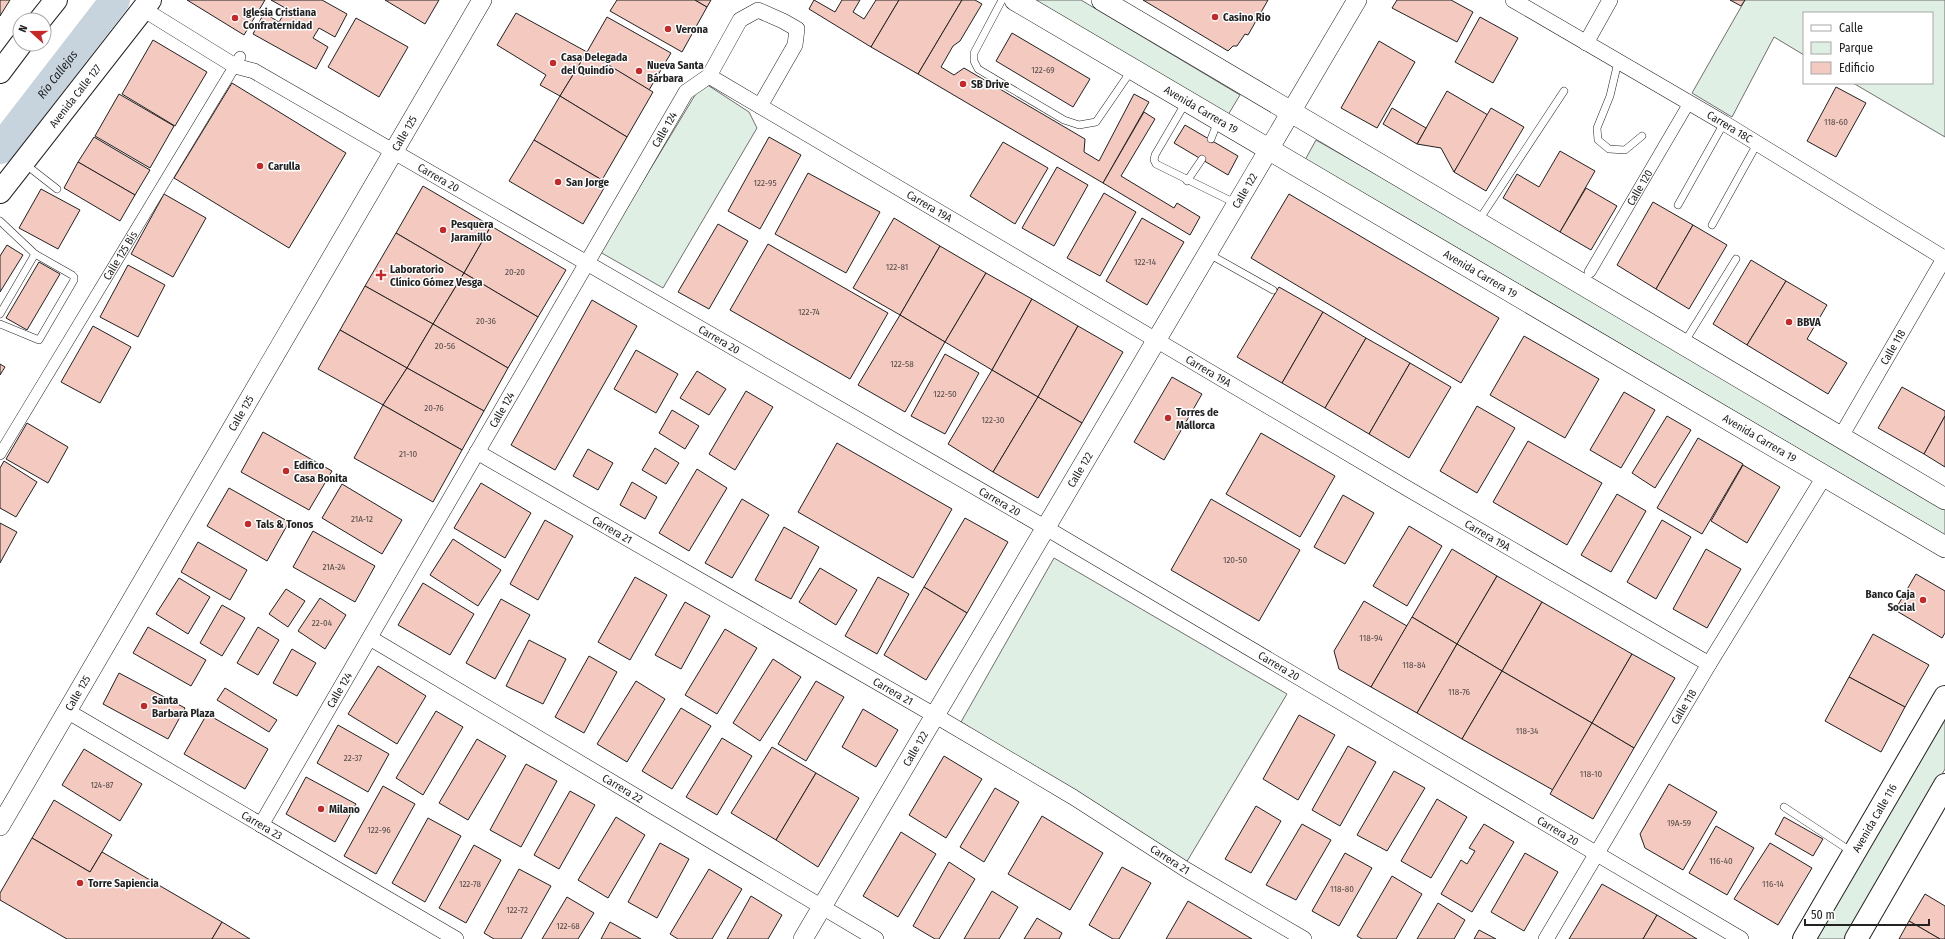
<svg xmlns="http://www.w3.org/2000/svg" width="1945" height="939" font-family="'Fira Sans Condensed',sans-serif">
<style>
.green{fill:#e0efe3;stroke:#6f6f6f}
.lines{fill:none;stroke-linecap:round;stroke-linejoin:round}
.river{stroke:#c7d3dd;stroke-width:30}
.building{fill:#f3c9c0;stroke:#222}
.service-casing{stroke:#222;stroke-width:8}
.pedestrian-casing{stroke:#222;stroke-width:12}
.minor-casing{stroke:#222;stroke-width:16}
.tertiary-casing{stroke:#222;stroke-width:20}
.secondary-casing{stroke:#222;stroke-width:22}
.primary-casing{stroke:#222;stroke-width:24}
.service{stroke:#fff;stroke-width:7}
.pedestrian{stroke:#fff;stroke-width:11}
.minor{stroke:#fff;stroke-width:15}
.tertiary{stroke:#fff;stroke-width:19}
.secondary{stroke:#fff;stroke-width:21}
.primary{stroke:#fff;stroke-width:22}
.poi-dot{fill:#c62828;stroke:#fff;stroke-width:1.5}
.labels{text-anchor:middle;stroke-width:3;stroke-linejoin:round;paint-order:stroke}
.number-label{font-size:9px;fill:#564c4a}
.poi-label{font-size:11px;font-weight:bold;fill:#222;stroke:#fff;text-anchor:start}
.street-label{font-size:11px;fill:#222;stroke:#fff}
.water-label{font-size:12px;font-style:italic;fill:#222;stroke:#fff}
</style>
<rect width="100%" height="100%" fill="#fff"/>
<!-- green -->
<g class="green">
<polygon points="1034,0 1081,0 1240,95 1228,115"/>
<polygon points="1745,0 1945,0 1945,137 1853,83 1932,83 1932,13 1804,13 1804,55 1774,37 1732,117 1692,93"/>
<polygon points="703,82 749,112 757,128 663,288 600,252"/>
<polygon points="1316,140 1524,259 1945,510 1945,535 1398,213 1305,160"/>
<polygon points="1054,558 1287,694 1186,863 961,722"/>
<polygon points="1945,714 1945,769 1848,939 1814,939"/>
</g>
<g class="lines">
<!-- river -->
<path class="river" id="s1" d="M0,149L115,0"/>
</g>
<!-- building -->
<g class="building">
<polygon points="0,0 10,0 0,16"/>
<polygon points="187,0 265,0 244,35"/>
<polygon points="271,0 322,0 347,14 335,37 319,28 313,38 328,47 316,69 253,34 264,13 279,22 287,9"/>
<polygon points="385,0 439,0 425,24"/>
<polygon points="617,0 695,0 707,7 682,52 610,11"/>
<polygon points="695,0 711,0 707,7"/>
<polygon points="814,0 835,12 842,0 860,0 853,12 864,19 876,0 899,0 871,47 809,9"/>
<polygon points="899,0 962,0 918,74 871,47"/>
<polygon points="962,0 975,0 982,4 960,41 953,46 941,67 954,75 964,68 1085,139 1084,152 1099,161 1134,94 1149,102 1103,183 918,74"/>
<polygon points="1143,0 1268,0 1248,35 1245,34 1237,46 1233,46 1228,51"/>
<polygon points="1397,0 1451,0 1473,12 1457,42 1392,8"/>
<polygon points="1730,0 1745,0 1741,6"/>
<polygon points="516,13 587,52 560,96 540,85 546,75 497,45"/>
<polygon points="607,17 671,53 649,90 587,52"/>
<polygon points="1480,17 1518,38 1493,83 1455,62"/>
<polygon points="356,18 408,47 379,97 328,67"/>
<polygon points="1012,33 1090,79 1073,107 996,61"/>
<polygon points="153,40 207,72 175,126 122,94"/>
<polygon points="1379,41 1415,62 1377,128 1341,108"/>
<polygon points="587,52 653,92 627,137 560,96"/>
<polygon points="232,83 346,153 289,248 174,178"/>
<polygon points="1836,87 1866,103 1836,157 1807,141"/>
<polygon points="1447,91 1488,115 1454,172 1441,148 1417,144"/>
<polygon points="119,94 174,126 150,168 95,136"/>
<polygon points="560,96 627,137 602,180 534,140"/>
<polygon points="1392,108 1426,128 1417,144 1383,124"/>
<polygon points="1491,108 1524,127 1486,191 1454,172"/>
<polygon points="1144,112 1155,119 1121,176 1174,208 1177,203 1200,217 1190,235 1103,183"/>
<polygon points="1185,125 1238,156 1228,175 1174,143"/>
<polygon points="94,137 150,170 135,195 78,162"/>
<polygon points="769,137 801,155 760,229 728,211"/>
<polygon points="534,140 607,183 583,224 509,181"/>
<polygon points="1003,142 1048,168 1015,224 970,196"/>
<polygon points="1560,151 1595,171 1560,232 1503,198 1517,174 1539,187"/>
<polygon points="78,162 135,195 120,221 64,188"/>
<polygon points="1057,167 1088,185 1054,246 1022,228"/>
<polygon points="808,173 880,212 846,273 775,234"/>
<polygon points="423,186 491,226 464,273 396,233"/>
<polygon points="1586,188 1617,206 1591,250 1560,232"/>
<polygon points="41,189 80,210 58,249 19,228"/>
<polygon points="1104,193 1136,212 1100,276 1067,258"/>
<polygon points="164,194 206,218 173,277 131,254"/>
<polygon points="1289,194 1499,318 1461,383 1251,258"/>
<polygon points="1653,202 1693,225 1656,289 1617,265"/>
<polygon points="894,218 940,246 900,315 853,288"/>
<polygon points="1142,218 1184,242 1147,305 1106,281"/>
<polygon points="718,224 748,241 709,309 678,292"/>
<polygon points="1693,225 1727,245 1689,309 1656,289"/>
<polygon points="491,226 566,270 538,317 464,273"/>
<polygon points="396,233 464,273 433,324 365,286"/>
<polygon points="768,244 888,313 850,379 730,310"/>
<polygon points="7,245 23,255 0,292 0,256"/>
<polygon points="940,246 986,273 945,342 900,315"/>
<polygon points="1751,260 1786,281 1747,345 1713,324"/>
<polygon points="39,262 60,274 27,330 6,318"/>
<polygon points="128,265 165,285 138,337 100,317"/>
<polygon points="464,273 538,317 508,368 433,324"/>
<polygon points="986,273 1032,299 992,370 945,342"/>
<polygon points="1786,281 1827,305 1807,339 1847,363 1828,394 1747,345"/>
<polygon points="365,286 433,324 407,368 340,330"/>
<polygon points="1279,287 1323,312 1282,383 1237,357"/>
<polygon points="1032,299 1078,326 1038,397 992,370"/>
<polygon points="592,300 637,326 555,470 511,445"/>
<polygon points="1323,312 1366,338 1325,408 1282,383"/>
<polygon points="900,315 945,342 905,412 858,385"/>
<polygon points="433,324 508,368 484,411 407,368"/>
<polygon points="93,326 131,347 100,403 61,382"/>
<polygon points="1078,326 1123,352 1082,423 1038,397"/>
<polygon points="340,330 407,368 383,405 318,369"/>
<polygon points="1524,336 1599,379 1565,438 1490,395"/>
<polygon points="1366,338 1410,363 1369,434 1325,408"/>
<polygon points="636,350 678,374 656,413 614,389"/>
<polygon points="945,354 979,373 945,434 911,416"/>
<polygon points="1410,363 1451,387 1409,458 1369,434"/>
<polygon points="0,364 5,367 0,375"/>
<polygon points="407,368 484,411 462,450 383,405"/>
<polygon points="992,370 1038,397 993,472 948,444"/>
<polygon points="697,371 726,389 709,415 680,398"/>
<polygon points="1172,377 1202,394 1164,460 1134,442"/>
<polygon points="1902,387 1945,411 1945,416 1924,454 1878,428"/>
<polygon points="746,391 773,407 735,470 709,454"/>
<polygon points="1624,392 1655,410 1621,468 1590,450"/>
<polygon points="1038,397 1082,423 1038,498 993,472"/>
<polygon points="383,405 462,450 433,502 354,458"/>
<polygon points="1477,406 1515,428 1477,493 1440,471"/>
<polygon points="672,410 699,426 685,449 659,433"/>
<polygon points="1667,416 1691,430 1655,488 1632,473"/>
<polygon points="1945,416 1945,467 1924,454"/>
<polygon points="27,423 68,447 48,483 6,459"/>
<polygon points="263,432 332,471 309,510 241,472"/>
<polygon points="1261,433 1335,476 1300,537 1226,494"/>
<polygon points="1698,438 1743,464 1702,534 1657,508"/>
<polygon points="1528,441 1602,483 1567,545 1493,502"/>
<polygon points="837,443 952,509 913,578 798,512"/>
<polygon points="655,448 679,463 666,484 642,470"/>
<polygon points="588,449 613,463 598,490 573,476"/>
<polygon points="4,461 37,482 16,517 0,508 0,468"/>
<polygon points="1743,465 1780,487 1747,543 1711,521"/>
<polygon points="697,469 727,488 689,551 659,533"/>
<polygon points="632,482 657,497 645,519 620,505"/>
<polygon points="481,483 531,513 505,558 454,528"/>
<polygon points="342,484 402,520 382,554 322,518"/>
<polygon points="229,488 289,522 267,561 207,526"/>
<polygon points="1617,494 1646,511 1611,572 1581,555"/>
<polygon points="1343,495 1374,513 1345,564 1314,547"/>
<polygon points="742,499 769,515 732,578 705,563"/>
<polygon points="1211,499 1300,550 1259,621 1171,570"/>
<polygon points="965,518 1008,542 967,613 924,587"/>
<polygon points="545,520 573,536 538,600 510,584"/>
<polygon points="1662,520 1691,537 1656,599 1627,582"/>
<polygon points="0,523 17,532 0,563"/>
<polygon points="1409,526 1442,546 1407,606 1373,586"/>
<polygon points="784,527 819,547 791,599 755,580"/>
<polygon points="313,531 375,566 355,602 293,567"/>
<polygon points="453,539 501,570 478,606 430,575"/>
<polygon points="198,542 247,570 230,600 181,572"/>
<polygon points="1452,549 1497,576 1457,644 1412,617"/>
<polygon points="1706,549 1741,569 1707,628 1673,609"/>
<polygon points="820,568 857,590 836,625 799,602"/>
<polygon points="1916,574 1945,591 1945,633 1942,638 1895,610"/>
<polygon points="1497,576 1542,602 1502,671 1457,644"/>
<polygon points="635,577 667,595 630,660 598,642"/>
<polygon points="878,577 909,594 877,654 845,636"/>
<polygon points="179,578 210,597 188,634 156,614"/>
<polygon points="423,583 474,614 450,655 398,625"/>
<polygon points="924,587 967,613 926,680 884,655"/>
<polygon points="286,589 305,601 288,627 269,614"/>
<polygon points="320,598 346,615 325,649 298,631"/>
<polygon points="501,599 530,615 495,679 466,663"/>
<polygon points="1364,601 1407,626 1371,687 1339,669 1334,651"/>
<polygon points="685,602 710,616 681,669 655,655"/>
<polygon points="1542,602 1632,654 1592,723 1502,671"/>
<polygon points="222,605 245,618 222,656 200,643"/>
<polygon points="1412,617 1457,644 1417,713 1371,687"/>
<polygon points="148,627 206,660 191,686 133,653"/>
<polygon points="258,627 279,640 258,675 237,663"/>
<polygon points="725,629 757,648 717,714 685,695"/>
<polygon points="1873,634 1929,665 1905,707 1849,677"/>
<polygon points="529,640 566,659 543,704 506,686"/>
<polygon points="1457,644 1502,671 1462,739 1417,713"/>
<polygon points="292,649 316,663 297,696 273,683"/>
<polygon points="1632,654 1675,678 1634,748 1592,723"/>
<polygon points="589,656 617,672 584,733 555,717"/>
<polygon points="773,659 801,677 760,741 733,723"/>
<polygon points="378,666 426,696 397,744 348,714"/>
<polygon points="1502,671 1592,723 1553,790 1462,739"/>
<polygon points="119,673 185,708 168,739 103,704"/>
<polygon points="1849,677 1905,707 1881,752 1825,721"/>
<polygon points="636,681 665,699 627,762 597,744"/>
<polygon points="816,681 844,697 806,761 778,744"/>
<polygon points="225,688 277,720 269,732 217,700"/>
<polygon points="681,708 711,726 672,789 642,771"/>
<polygon points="863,709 898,730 876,767 842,747"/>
<polygon points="436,711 463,727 423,795 396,778"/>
<polygon points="207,714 268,749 245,789 184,754"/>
<polygon points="1299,715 1335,735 1298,800 1263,779"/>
<polygon points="1592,723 1634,748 1593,819 1550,794"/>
<polygon points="338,725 389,754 368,792 317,763"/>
<polygon points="722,738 752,756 717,815 686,797"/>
<polygon points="477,739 506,756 468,820 439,803"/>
<polygon points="1348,746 1376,762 1340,826 1312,810"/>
<polygon points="772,747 816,773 776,840 731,813"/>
<polygon points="84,749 142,784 120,821 62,785"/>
<polygon points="944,756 982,779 946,838 909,815"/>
<polygon points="526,764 557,781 521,847 490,830"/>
<polygon points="1394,771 1425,788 1387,851 1357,835"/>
<polygon points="816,773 859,798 818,867 776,840"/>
<polygon points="306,777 356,804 335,842 286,814"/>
<polygon points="1669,784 1717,812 1683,870 1645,848 1640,834"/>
<polygon points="383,786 415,804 376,874 344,856"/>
<polygon points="995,788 1019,802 984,862 960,847"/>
<polygon points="570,791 595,805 559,869 534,855"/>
<polygon points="1437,799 1467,817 1431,878 1401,861"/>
<polygon points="54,800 112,835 90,872 32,838"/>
<polygon points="1256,806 1281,821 1251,873 1225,859"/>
<polygon points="1042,816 1103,853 1070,910 1008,874"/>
<polygon points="616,817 645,835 608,898 578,880"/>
<polygon points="1784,817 1823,839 1813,856 1775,834"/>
<polygon points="428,818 461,836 425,902 392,883"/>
<polygon points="1302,824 1331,840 1296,900 1266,885"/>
<polygon points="1484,824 1514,842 1472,912 1441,894 1461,860 1467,864 1475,851 1469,848"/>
<polygon points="1716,826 1754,848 1727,895 1689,873"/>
<polygon points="901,832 936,854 898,917 863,896"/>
<polygon points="32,838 90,872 102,852 222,922 212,939 67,939 0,900 0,893"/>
<polygon points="660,843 689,859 657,918 628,902"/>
<polygon points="1770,843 1812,868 1778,925 1734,899"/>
<polygon points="474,845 501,860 466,923 439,908"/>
<polygon points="1345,853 1372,868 1339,926 1312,911"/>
<polygon points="1525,853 1558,872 1524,931 1491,912"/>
<polygon points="949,862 975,879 939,939 935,939 913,926"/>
<polygon points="1122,867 1151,883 1119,939 1113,939 1089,925"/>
<polygon points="519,869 551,886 521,939 494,939 484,933"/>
<polygon points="709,869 742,889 712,939 678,939 670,934"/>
<polygon points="1392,876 1422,894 1396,939 1362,939 1357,936"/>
<polygon points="1602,884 1657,915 1643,939 1569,939"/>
<polygon points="992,891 1018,907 999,939 964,939"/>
<polygon points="1925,894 1945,906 1945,939 1940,939 1909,921"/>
<polygon points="751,896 782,915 768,939 727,939"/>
<polygon points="567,897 594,913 578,939 542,939"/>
<polygon points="1188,901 1252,939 1166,939"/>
<polygon points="1438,903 1465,920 1454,939 1417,939"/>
<polygon points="1657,915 1697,939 1643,939"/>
<polygon points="1037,918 1062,933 1059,939 1024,939"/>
<polygon points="1909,921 1940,939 1899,939"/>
<polygon points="222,922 250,939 212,939"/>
<polygon points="610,922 641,939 601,939"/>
<polygon points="1479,930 1496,939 1474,939"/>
</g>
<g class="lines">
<defs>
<g id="service">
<polyline points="1002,0 974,53 974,61 978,69 1064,120 1079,125 1096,122 1131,71"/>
<polyline points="1618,62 1610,96 1597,128 1598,140 1609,149 1625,150 1642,136"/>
<polyline points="1186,102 1155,155 1154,160 1156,164 1237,204"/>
<polyline points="1211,139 1218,121"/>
<polyline points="25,164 57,189"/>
<polyline points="1187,181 1202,159"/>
<polyline points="1678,205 1724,123"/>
<polyline points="1479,220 1564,91"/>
<polyline points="0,221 35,254 0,314"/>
<polyline points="1712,225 1757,144"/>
<polyline points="1209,254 1273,290"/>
<polyline points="0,324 39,340 74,280 74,277 72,275 35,254"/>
<polyline points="1684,343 1736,259"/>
<polyline points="1784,807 1852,852"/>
</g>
<g id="pedestrian">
<path id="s2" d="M1590,272L1689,103"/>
<path id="s3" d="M0,454L240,57"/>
</g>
<g id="minor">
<path id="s4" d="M1513,0L1724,123L1944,258"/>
<path id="s5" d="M143,9L235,66L254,71L1046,528L1741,939"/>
<polyline points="1586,43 1610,0"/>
<path id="s6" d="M709,76L1410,490L1709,664"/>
<path id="s7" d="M1840,438L1945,257"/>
<path id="s8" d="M477,452L936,716L1073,797L1185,869L1304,939"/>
<path id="s9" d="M370,638L876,939"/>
<path id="s10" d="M67,711L456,939"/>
<path id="s11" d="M261,825L686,92L709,76L740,20L758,10L783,21L797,29L795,45L760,106"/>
<path id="s12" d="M1546,939L1709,664L1824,477"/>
</g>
<g id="tertiary">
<path id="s13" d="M0,826L482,0"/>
<path id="s14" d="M803,939L1357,0"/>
</g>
<g id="secondary">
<path id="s15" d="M1015,0L1945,547"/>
<polyline points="1102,0 1945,499"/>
</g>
<g id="primary">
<polyline points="40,20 56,0"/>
<polyline points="0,72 21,44"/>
<path id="s16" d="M0,192L150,0"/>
<path id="s17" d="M1804,939L1945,697"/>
<polyline points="1856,939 1945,785"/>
</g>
</defs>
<!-- service casing -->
<use href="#service" class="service-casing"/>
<!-- pedestrian casing -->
<use href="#pedestrian" class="pedestrian-casing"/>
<!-- minor casing -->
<use href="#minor" class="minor-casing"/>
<!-- tertiary casing -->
<use href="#tertiary" class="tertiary-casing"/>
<!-- secondary casing -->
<use href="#secondary" class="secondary-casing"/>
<!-- primary casing -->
<use href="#primary" class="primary-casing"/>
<!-- service -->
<use href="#service" class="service"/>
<!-- pedestrian -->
<use href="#pedestrian" class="pedestrian"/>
<!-- minor -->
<use href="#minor" class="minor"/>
<!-- tertiary -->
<use href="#tertiary" class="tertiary"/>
<!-- secondary -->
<use href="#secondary" class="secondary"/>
<!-- primary -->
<use href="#primary" class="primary"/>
</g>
<!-- markers -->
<g class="poi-dot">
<circle cx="1215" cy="17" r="4"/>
<circle cx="235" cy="18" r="4"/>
<circle cx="668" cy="29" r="4"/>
<circle cx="553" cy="63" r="4"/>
<circle cx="639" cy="71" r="4"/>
<circle cx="963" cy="84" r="4"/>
<circle cx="260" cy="166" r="4"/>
<circle cx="558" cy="182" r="4"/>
<circle cx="443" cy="230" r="4"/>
<path d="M379 269h4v4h4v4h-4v4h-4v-4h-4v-4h4z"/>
<circle cx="1789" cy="322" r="4"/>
<circle cx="1168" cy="418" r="4"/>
<circle cx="286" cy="471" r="4"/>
<circle cx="248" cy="524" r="4"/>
<circle cx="1923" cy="600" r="4"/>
<circle cx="144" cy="706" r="4"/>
<circle cx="321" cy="809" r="4"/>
<circle cx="80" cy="883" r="4"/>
</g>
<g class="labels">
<!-- number labels -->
<g class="number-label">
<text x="1043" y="73">122-69</text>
<text x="1836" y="125">118-60</text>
<text x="765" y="186">122-95</text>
<text x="1145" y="265">122-14</text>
<text x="897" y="270">122-81</text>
<text x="515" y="275">20-20</text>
<text x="809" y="315">122-74</text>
<text x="486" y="324">20-36</text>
<text x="445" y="349">20-56</text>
<text x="902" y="367">122-58</text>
<text x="945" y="397">122-50</text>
<text x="434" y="411">20-76</text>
<text x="993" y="423">122-30</text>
<text x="408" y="457">21-10</text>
<text x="362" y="522">21A-12</text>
<text x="1235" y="563">120-50</text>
<text x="334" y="570">21A-24</text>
<text x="322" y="626">22-04</text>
<text x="1371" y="641">118-94</text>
<text x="1414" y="668">118-84</text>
<text x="1459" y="695">118-76</text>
<text x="1527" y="734">118-34</text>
<text x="353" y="761">22-37</text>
<text x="1591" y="777">118-10</text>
<text x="102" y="788">124-87</text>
<text x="1679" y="826">19A-59</text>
<text x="379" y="833">122-96</text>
<text x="1721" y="864">116-40</text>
<text x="470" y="887">122-78</text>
<text x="1773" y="887">116-14</text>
<text x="1342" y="892">118-80</text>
<text x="517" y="913">122-72</text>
<text x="568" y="929">122-68</text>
</g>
<!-- poi labels -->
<g class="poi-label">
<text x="243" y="16">Iglesia Cristiana<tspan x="243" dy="13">Confraternidad</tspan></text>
<text x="1223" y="21">Casino Rio</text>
<text x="676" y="33">Verona</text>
<text x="561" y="61">Casa Delegada<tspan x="561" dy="13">del Quindío</tspan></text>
<text x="647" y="69">Nueva Santa<tspan x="647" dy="13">Bárbara</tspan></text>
<text x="971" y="88">SB Drive</text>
<text x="268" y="170">Carulla</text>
<text x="566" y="186">San Jorge</text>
<text x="451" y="228">Pesquera<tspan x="451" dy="13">Jaramillo</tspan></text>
<text x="390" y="273">Laboratorio<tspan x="390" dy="13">Clínico Gómez Vesga</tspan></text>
<text x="1797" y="326">BBVA</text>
<text x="1176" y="416">Torres de<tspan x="1176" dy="13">Mallorca</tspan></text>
<text x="294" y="469">Edifico<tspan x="294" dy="13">Casa Bonita</tspan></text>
<text x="256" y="528">Tals &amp; Tonos</text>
<text x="1915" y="598" text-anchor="end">Banco Caja<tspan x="1915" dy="13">Social</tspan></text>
<text x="152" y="704">Santa<tspan x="152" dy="13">Barbara Plaza</tspan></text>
<text x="329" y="813">Milano</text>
<text x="88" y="887">Torre Sapiencia</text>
</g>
<!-- street labels -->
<g class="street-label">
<text dy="4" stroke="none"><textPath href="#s16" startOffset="122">Avenida Calle 127</textPath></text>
<text dy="4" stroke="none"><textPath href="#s15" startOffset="216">Avenida Carrera 19</textPath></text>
<text dy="4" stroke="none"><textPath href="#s4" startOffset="251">Carrera 18C</textPath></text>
<text dy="4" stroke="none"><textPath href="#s11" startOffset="804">Calle 124</textPath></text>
<text dy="4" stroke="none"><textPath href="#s13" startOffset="802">Calle 125</textPath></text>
<text dy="4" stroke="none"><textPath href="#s5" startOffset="341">Carrera 20</textPath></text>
<text dy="4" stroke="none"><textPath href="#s2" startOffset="98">Calle 120</textPath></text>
<text dy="4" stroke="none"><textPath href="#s14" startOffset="869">Calle 122</textPath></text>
<text dy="4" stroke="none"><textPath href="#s6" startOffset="256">Carrera 19A</textPath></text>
<text dy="4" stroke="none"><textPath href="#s3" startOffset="232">Calle 125 Bis</textPath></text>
<text dy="4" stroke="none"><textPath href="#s15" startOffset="540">Avenida Carrera 19</textPath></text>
<text dy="4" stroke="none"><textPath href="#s5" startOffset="665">Carrera 20</textPath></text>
<text dy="4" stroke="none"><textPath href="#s7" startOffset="105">Calle 118</textPath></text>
<text dy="4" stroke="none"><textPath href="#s6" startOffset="580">Carrera 19A</textPath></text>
<text dy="4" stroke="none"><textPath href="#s11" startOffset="480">Calle 124</textPath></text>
<text dy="4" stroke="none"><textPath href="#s13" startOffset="478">Calle 125</textPath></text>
<text dy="4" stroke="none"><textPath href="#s15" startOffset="864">Avenida Carrera 19</textPath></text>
<text dy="4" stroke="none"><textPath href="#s14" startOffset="545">Calle 122</textPath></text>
<text dy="4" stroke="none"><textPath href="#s5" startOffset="989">Carrera 20</textPath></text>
<text dy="4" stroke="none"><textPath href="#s8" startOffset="156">Carrera 21</textPath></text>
<text dy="4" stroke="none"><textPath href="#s6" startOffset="904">Carrera 19A</textPath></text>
<text dy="4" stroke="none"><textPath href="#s5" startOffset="1313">Carrera 20</textPath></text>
<text dy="4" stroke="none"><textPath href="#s11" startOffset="156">Calle 124</textPath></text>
<text dy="4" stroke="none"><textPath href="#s8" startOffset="480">Carrera 21</textPath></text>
<text dy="4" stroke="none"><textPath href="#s13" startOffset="154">Calle 125</textPath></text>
<text dy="4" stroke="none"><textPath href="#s12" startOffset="270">Calle 118</textPath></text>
<text dy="4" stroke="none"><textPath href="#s14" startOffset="221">Calle 122</textPath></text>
<text dy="4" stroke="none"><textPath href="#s9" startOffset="294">Carrera 22</textPath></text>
<text dy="4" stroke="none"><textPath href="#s17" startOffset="140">Avenida Calle 116</textPath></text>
<text dy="4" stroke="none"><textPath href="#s10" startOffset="226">Carrera 23</textPath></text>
<text dy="4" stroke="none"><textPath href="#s5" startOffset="1637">Carrera 20</textPath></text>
<text dy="4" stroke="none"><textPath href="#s8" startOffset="804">Carrera 21</textPath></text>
</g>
<!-- water labels -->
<g class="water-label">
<text dy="4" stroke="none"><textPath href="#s1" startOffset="94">Río Callejas</textPath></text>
</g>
</g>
<!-- legend -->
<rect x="1803" y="12" width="130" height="72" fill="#ffffff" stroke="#a7a7a7"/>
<rect x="1811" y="25" width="20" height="6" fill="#ffffff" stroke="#a7a7a7"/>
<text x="1839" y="32" font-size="12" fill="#222222">Calle</text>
<rect x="1811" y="42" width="20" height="12" fill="#e0efe3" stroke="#a7a7a7"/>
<text x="1839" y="52" font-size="12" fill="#222222">Parque</text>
<rect x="1811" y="62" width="20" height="12" fill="#f3c9c0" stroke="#a7a7a7"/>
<text x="1839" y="72" font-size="12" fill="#222222">Edificio</text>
<!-- north arrow -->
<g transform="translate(32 32) rotate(291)"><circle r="19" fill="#ffffff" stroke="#a7a7a7"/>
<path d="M0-3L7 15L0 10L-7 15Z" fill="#c62828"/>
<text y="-6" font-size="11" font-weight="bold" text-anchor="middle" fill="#222222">N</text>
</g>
<!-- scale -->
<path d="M1805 919v6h124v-6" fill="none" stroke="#222222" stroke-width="2"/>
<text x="1811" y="919" font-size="12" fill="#222222" stroke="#ffffff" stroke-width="3" paint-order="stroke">50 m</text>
</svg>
